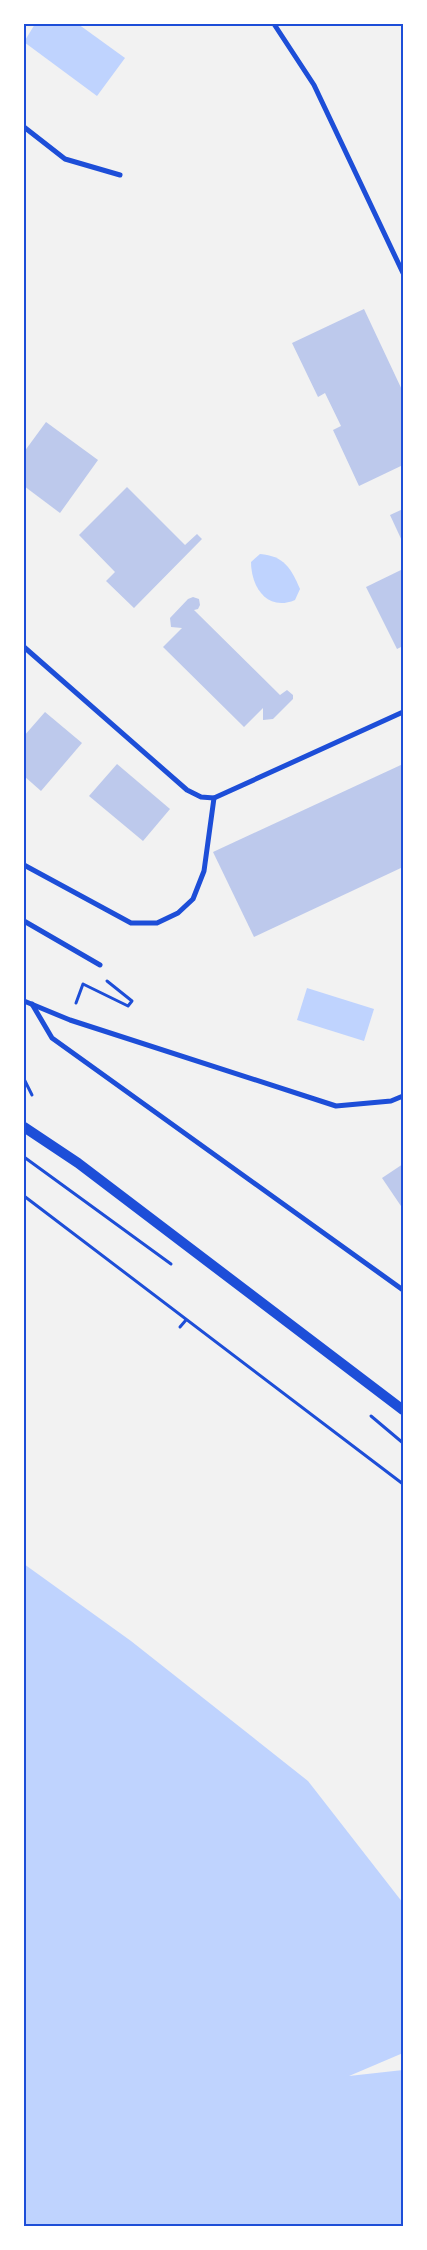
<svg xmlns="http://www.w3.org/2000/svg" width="427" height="2250" font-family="'Sofia Sans Condensed',sans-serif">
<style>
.water{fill:#bfd3fe}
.building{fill:#bdc9ec}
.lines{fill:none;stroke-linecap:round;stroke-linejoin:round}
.path{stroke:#1d4ed8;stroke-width:3}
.minor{stroke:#1d4ed8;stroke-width:5}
.secondary{stroke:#1d4ed8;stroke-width:10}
.neatline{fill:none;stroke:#1d4ed8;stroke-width:2}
</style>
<rect width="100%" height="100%" fill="#f2f2f2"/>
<!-- water -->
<g class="water">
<polygon points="35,24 78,24 125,58 97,96 24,42"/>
<path d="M260,554C284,556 291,568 300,589L295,600C267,612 251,587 251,562Z"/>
<polygon points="307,988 374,1009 364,1041 297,1020"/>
<polygon points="24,1564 131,1641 308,1781 403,1903 403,2053 349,2076 403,2070 403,2226 24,2226"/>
</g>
<!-- building -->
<g class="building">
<polygon points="364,309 403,392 403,465 359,486 333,430 341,426 325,393 318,397 292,343"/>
<polygon points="46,422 98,460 60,513 24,486 24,452"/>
<polygon points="127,487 185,545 197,534 202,539 134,608 106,581 115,572 79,535"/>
<polygon points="403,509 403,543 390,515"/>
<polygon points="403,569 403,646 397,649 366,587"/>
<polygon points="193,597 199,599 200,605 198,609 194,610 280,695 287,690 293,695 293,699 273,719 263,720 263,708 244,727 163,647 182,628 171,627 170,618 188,599"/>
<polygon points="45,712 82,743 41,791 24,776 24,736"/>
<polygon points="117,764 170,809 143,841 89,796"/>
<polygon points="403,764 403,867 254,937 213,852"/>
<polygon points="403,1164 403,1209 382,1178"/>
</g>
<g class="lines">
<!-- path -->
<g class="path">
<polyline points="76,1003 83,984 128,1006 132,1001 107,981"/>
<polyline points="24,1079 32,1095"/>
<polyline points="24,1157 171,1264"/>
<polyline points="24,1196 403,1484"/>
<polyline points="180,1327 186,1320"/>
<polyline points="371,1416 403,1443"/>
</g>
<!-- minor -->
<g class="minor">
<polyline points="274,24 314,85 403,273"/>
<polyline points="24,127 65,159 120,175"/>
<polyline points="24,647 187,790 201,797 214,798 403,712"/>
<polyline points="24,865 131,923 157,923 178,913 193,899 204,871 214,798"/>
<polyline points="24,921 100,965"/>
<polyline points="24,1001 70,1020 336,1106 391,1101 403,1096"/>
<polyline points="32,1004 52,1038 403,1290"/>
</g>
<!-- secondary -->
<polyline class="secondary" points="24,1127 78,1163 403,1410"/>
</g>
<!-- border -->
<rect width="427" height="2250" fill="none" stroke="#ffffff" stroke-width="50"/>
<rect x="25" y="25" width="377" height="2200" class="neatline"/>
</svg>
